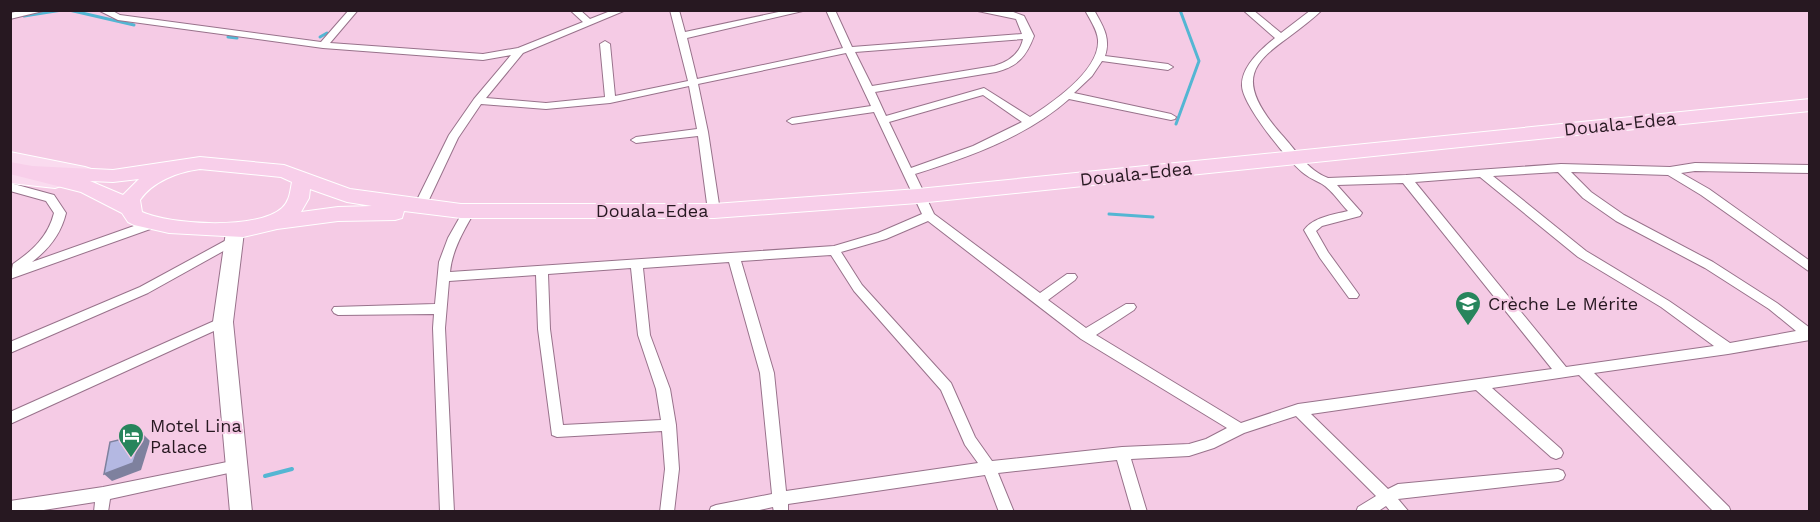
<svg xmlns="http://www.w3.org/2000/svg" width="1820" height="522" font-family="'Work Sans',sans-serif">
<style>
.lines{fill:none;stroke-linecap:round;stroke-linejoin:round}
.stream-far1{stroke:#54b6d3;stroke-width:3}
.stream{stroke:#54b6d3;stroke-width:4}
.minor-casing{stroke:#98728b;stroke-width:2}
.secondary-casing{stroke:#98728b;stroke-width:2}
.primary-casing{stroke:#fff;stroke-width:2}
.trunk-casing{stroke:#fff;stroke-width:2}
.minor{fill:#fff;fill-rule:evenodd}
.secondary{fill:#fff;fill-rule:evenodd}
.primary{fill:#fadbef;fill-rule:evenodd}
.trunk{fill:#f8cfea;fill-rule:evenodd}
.shaded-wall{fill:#7e819e}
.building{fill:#b4b8e2;stroke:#7e819e;stroke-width:1.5}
.labels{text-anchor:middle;stroke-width:4.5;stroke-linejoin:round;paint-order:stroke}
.street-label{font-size:18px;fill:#271821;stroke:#f5cbe5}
.poi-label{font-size:18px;fill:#271821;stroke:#f5cbe5;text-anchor:start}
</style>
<rect width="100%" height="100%" fill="#f5cbe5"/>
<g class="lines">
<!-- stream-far1 -->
<g class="stream-far1">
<polyline points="69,10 134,25"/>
<polyline points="24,16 62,10"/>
<polyline points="228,37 237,38"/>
<polyline points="320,37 327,33"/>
<polyline points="1176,124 1199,61 1180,10"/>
<polyline points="1109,214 1153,217"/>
</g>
<!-- stream -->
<polyline class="stream" points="265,476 292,469"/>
<defs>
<g id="minor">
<polygon points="25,10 47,10 10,19 10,13"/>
<path d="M98,10H111L120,15L321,42L349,10H358L330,43L483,54L518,48L583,22L570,10H580L590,19L613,10H626L523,53L486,98L546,103L605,97L600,44L605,41L610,44L615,96L688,81L670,10H679L685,32L788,10H807L687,38L697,79L843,48L826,10H835L852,47L1022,34L1016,19L973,10H1008L1024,16L1034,36C1026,57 1018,66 996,72L875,92L886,116L984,88L1030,117C1052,103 1100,70 1098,40C1097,29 1090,20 1085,10H1094C1103,26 1111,38 1105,56L1168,64L1173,67L1168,70L1102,61L1092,76L1074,93L1171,114L1176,117L1175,119L1171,120L1069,99C1026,137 969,157 915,174L934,214L1040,293L1067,274H1075L1077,277L1075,280L1048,300L1086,328L1126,304H1134L1136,307L1134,310L1096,335L1241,423L1298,404L1552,369L1403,183L1337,185L1362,213L1360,216L1322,226L1316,231L1328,252L1357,292L1359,295L1357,298H1349L1320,258L1304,230C1314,217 1332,215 1348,211C1340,203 1332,190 1322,184C1315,180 1309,178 1302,172C1287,159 1243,106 1242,86C1241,67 1261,49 1275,38L1243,10H1253L1281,33L1311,10H1322C1274,56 1218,62 1281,134C1296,150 1307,170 1328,178L1406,175L1561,164L1670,167L1695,163L1810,165V173L1695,171L1681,173L1709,189L1810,261V272L1701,195L1668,175L1571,172L1591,192L1624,215L1713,262L1777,303L1810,328V340L1728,354L1594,373L1729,507L1731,512H1714L1579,375L1492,388L1561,449L1563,453L1561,457L1556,459L1551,457L1476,390L1311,414L1388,489L1398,484L1558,469L1563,471L1565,475L1563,479L1558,481L1398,499L1409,512H1391L1386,506L1377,512H1356L1358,507L1376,496L1296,416L1244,433L1214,448L1189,456L1131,459L1147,512H1132L1117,460L998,473L1014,512H999L985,475L788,504V512H774L773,507L751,512H709L711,507L716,505L772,494L760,373L729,262L643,268L650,335L670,389L676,425L679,469L674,512H660L665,469L662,431L557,437L552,435L538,329L536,275L449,281L445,328L454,512H440L433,328L434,314L338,315L334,313L332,310L334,307L435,304L439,262L448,238L465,208L469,207L475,211C464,230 452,250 450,272L834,246L878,233L922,214L874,112L792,124L787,121L792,118L871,106L846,53L698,84L708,132L720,211L718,214H710L708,211L698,136L636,143L631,140L636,137L697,129L689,86L610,103L546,109L481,104L458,138L426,206L420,210L414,206L449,135L474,99L511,55L483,60L323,48L118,20ZM1023,39C1020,54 1008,62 994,66L872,86L855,52ZM983,95L1022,122L973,146L911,168L889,122ZM1558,172L1583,198L1616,221L1705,268L1769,309L1796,331L1730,343L1669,301L1586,251L1493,176ZM1480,177L1578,257L1661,307L1714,346L1566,367L1415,182ZM928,221L1081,339L1227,428L1206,439L1189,444L1122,447L992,461L975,437L951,383L862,285L841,252L886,239ZM831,255L854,291L941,390L965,445L978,463L786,491L774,373L741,261ZM631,268L638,335L656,389L661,420L563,425L550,329L548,274Z"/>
<path d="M10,183L54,195L66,213C61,234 49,249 32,262L148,221H156L158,224L156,227L10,279L13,264C32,251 48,237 54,213L46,201L10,191Z"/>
<polygon points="232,237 238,241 236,244 148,293 10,353 10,342 140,287"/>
<polygon points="223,317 227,319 229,322 227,325 10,424 10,412"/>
<polygon points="237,460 242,462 244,466 242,470 110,499 108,512 94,512 95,502 31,512 10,512 10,501 103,487"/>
</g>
<polygon id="secondary" points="235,226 241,228 244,232 233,322 252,512 230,512 213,322 226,232 229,228"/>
<g id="primary">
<polygon points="10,152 85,167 91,169 94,173 91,177 85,179 10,164"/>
<polygon points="10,171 55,176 61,178 64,182 61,186 55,188 10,183"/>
</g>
<path id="trunk" d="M1810,99V111L918,203L714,218H461L404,211L402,218L395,220L338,221L277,229L243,237L169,233L134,225L128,222L122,213L81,192L10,174V162L32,166L113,170L200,157L284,165L350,189L461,204H714L918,189ZM200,169L281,177L292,182C290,191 290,201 282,208C258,230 171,225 142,212L140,200C153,181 178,172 200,169ZM139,179L123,195L90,181L113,182ZM310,189L347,202L372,206L338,207L301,212L309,198Z"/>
</defs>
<!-- minor casing -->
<use href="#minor" class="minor-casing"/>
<!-- secondary casing -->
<use href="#secondary" class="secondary-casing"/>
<!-- primary casing -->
<use href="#primary" class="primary-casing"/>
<!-- trunk casing -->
<use href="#trunk" class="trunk-casing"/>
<!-- minor -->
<use href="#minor" class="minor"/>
<!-- secondary -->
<use href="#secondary" class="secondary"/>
<!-- primary -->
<use href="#primary" class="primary"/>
<!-- trunk -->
<use href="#trunk" class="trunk"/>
</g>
<!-- shaded-wall -->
<polygon class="shaded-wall" points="143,434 150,441 141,470 112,481 104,474"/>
<!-- building -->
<polygon class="building" points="143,434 133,463 104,474 110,442"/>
<!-- icons -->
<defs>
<symbol id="school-pin" viewBox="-11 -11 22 30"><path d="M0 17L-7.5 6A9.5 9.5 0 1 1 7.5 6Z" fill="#27855c" stroke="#f5cbe5"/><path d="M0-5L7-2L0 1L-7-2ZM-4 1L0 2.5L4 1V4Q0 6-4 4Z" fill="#fff"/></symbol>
<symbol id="hotel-pin" viewBox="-11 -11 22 30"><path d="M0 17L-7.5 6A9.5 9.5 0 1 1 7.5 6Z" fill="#27855c" stroke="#f5cbe5"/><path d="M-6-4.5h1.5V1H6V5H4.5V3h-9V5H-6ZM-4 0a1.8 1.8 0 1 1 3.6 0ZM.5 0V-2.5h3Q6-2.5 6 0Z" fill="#fff"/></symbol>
</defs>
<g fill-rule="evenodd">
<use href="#school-pin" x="1453" y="289" width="30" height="40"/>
<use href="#hotel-pin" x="116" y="421" width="30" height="40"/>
</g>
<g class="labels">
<!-- street labels -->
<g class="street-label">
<text transform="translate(1620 124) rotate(-6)" y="6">Douala-Edea</text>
<text transform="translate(1136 174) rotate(-6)" y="6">Douala-Edea</text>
<text x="652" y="217">Douala-Edea</text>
</g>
<!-- poi labels -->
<g class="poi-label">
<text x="1488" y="310">Crèche Le Mérite</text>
<text x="150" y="432">Motel Lina<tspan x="150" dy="21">Palace</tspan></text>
</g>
</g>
<!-- border -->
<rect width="1820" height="522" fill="none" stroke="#271821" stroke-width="24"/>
</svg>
